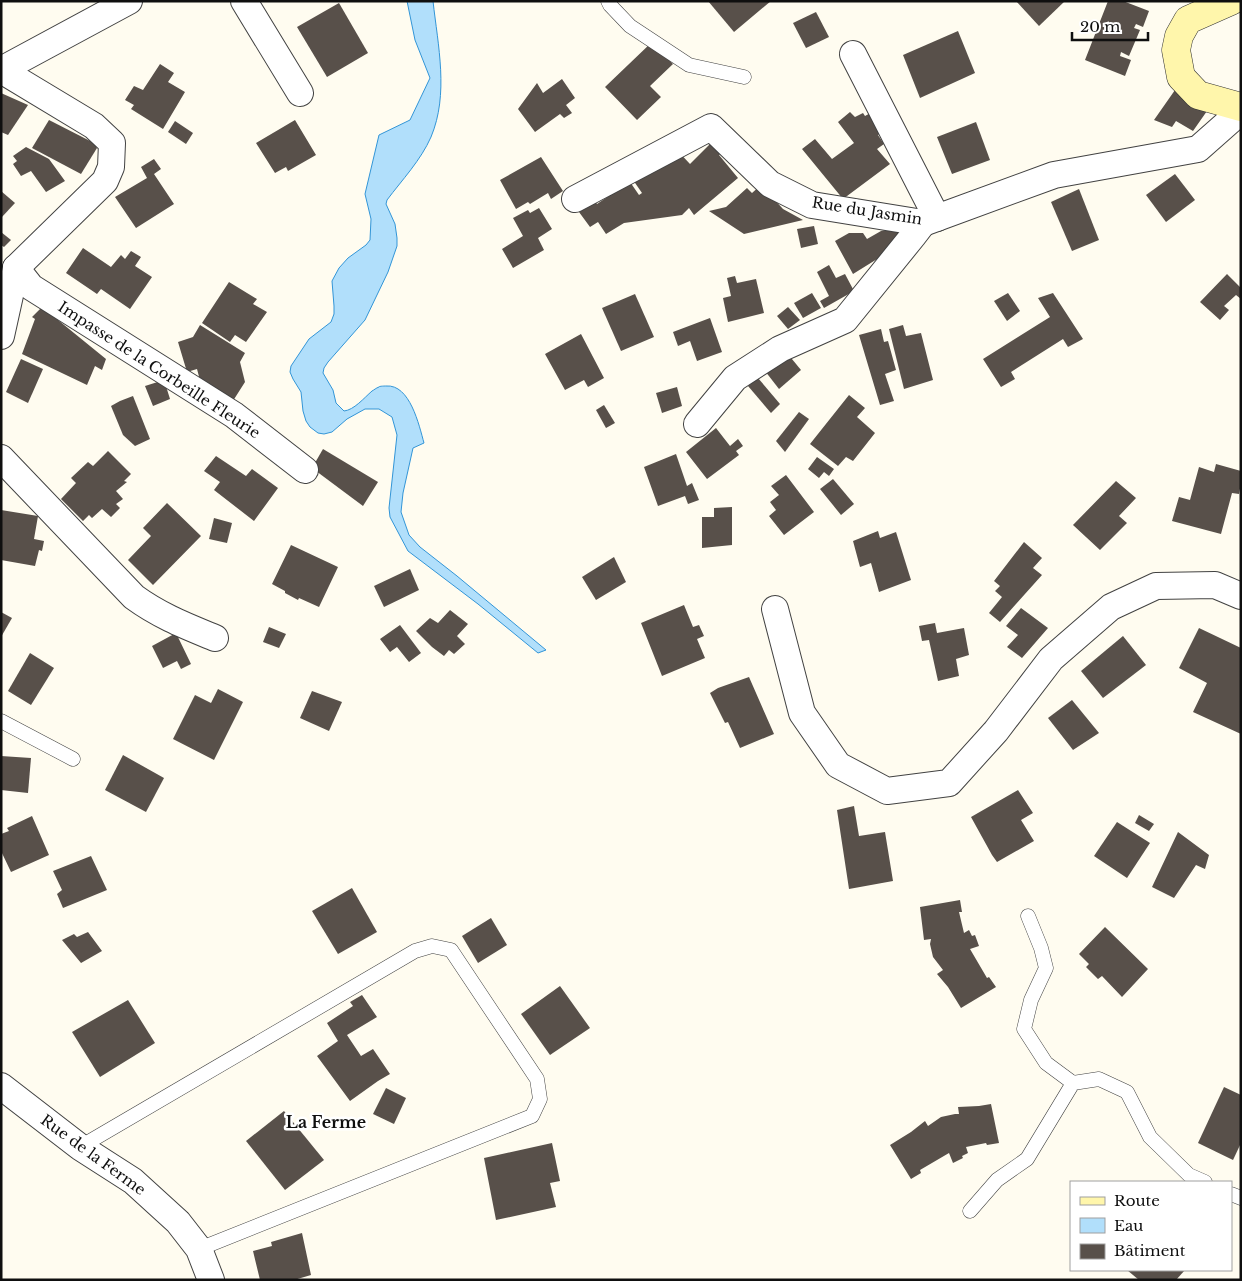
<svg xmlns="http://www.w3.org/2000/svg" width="1242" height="1281" font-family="'Libre Baskerville',serif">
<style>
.water{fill:#b1dffb;stroke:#3295d7}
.building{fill:#58504a}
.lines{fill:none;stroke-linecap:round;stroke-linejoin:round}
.lane-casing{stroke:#424242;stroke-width:15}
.street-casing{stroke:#424242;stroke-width:28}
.secondary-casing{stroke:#313131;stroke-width:29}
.lane{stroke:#fff;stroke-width:14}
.street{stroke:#fff;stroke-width:26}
.secondary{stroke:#fff6ab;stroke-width:28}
.labels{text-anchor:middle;stroke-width:5;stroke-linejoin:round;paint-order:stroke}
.street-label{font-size:15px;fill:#0f0f0f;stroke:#fff}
.neighbourhood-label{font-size:16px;font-weight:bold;fill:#0f0f0f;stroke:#fff}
</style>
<rect width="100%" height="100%" fill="#fffcf0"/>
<!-- water -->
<path class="water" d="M407,1H433C438,46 449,94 431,137C421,160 402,180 387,200L386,204L395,224L397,238V246L388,272L365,320L328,362L324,368L323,373L333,390L336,403L344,411C354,410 364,398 372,391C374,390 376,388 379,387C379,386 386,386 386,386C410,384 419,425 424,443L413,448L403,493L401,512L409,535L420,547L457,576L546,650L538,653L478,604L408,551L390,517L389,508L397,435L392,417L379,409H365L347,419L332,432L324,434L318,433L310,427L306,421L303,411L301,392L293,379L290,372L291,366L309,339L331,322L334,314V306L332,281L339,268L348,258L366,245L370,240L371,219L365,194L379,135L410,120L430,78L415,40Z"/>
<!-- building -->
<g class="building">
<polygon points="708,1 771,1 734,32"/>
<polygon points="1016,1 1065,1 1039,26"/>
<polygon points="1108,1 1123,1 1149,11 1143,27 1136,24 1134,28 1140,30 1129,56 1121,52 1120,56 1131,60 1125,76 1085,60"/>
<polygon points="339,3 368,53 327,77 297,27"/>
<polygon points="816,12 829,37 806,48 793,23"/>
<polygon points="958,31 975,73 920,98 903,55"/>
<polygon points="652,42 673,64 650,86 661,97 637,120 605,87"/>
<polygon points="160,64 174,73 168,82 185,92 163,129 131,109 134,105 125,100 134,86 143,90"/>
<polygon points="562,79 575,98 566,105 572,113 564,118 560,114 535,132 518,109 537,83 543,93"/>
<polygon points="1175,90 1207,111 1193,131 1176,121 1172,127 1154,120"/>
<polygon points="1,93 28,105 8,135 1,132"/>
<polygon points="874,111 887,128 878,135 884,144 877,149 890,164 843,199 802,149 815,139 832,159 854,143 838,122 850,112 855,117 863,113 865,116"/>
<polygon points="49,120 94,143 97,148 81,174 32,148"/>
<polygon points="295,120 316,155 288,171 286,167 275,173 256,143"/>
<polygon points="175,121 193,133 186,144 168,132"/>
<polygon points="976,122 990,160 952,174 937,137"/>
<polygon points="715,139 724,151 719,155 738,178 694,215 689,208 682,215 624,223 606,234 598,222 590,227 579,212 595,201 597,204 622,187 628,179 639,195 642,193 631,177 675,148 690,164"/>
<polygon points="26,147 49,159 65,181 46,192 31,171 21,176 13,164 17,161 13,156"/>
<polygon points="541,157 563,191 551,199 548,193 530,204 528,202 516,209 500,180"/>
<polygon points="154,159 161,169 154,174 174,204 136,228 115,197 147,178 141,167"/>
<polygon points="1175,174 1195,200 1166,222 1146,195"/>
<polygon points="761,185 783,209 803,220 744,234 709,211 726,207 747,188 752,193"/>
<polygon points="1079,189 1099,240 1072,251 1051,202"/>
<polygon points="1,191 15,203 1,218"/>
<polygon points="539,208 552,229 538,238 544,250 513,268 502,249 523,236 513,218 528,210 530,213"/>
<polygon points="814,226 818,244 801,248 797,229"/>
<polygon points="898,228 903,236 890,251 853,274 835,241 849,233 863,233 867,239 881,231"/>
<polygon points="1,232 11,240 4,247 1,245"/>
<polygon points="83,248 111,267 121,255 125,259 131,251 141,257 135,266 152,277 130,309 101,289 97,294 66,273"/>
<polygon points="829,265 836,278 845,274 854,291 824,308 820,301 829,296 817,272"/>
<polygon points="1227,274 1241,288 1241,299 1236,295 1224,306 1229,310 1220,320 1200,302"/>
<polygon points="735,276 737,283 756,279 764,313 728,322 723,298 731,296 727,278"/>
<polygon points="229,282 257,299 253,304 267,312 246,342 235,335 230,342 202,323"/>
<polygon points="812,293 821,308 803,318 794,303"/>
<polygon points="1008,293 1020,311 1007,321 994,301"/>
<polygon points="1053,293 1083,339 1068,347 1063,339 1011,372 1015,379 1001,387 983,359 1050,317 1038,298"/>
<polygon points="635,294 654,337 621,351 602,308"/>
<polygon points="42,307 106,359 102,370 95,366 87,385 22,354 35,319 32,317"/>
<polygon points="788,307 800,320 788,329 777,316"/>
<polygon points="710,318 722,352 697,361 690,341 678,346 673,332"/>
<polygon points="200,325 245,353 240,362 245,382 231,404 202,388 197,369 187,372 178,342 193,337"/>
<polygon points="903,325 906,336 921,333 933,380 904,389 889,329"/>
<polygon points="881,329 884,342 888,341 896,370 885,374 894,401 880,405 859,335"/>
<polygon points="581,334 604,378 588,387 584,380 565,390 545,354"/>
<polygon points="787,353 801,370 779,389 765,371"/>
<polygon points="21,359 43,369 28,403 6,392"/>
<polygon points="758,378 780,404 771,413 748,386"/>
<polygon points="164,380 170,399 153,406 145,386"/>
<polygon points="677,387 682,406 662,413 656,393"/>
<polygon points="849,395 865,408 857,417 875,433 853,461 846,457 838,466 810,444"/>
<polygon points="133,396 150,439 135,446 123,435 111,406 120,401"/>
<polygon points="604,405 615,423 606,428 596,410"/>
<polygon points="799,412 809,419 785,452 776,441"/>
<polygon points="716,428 730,446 738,439 743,446 736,451 739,455 707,479 686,452"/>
<polygon points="323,449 378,482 363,506 312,468"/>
<polygon points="108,451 131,474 124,481 127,482 116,491 123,499 116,504 120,508 111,517 102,509 92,518 89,515 83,521 61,499 76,483 71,478 88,462 93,466"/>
<polygon points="676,454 687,486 692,483 699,500 688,504 685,496 658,506 644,467"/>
<polygon points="216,456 246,476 252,469 278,488 254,521 214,490 220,482 204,471"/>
<polygon points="817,457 834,469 829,476 824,472 819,478 808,469"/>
<polygon points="1216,464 1241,471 1241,483 1239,494 1232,493 1221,534 1172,521 1179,497 1190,500 1199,467 1214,472"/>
<polygon points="786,475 814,512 784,535 769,516 776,510 770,502 779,495 771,486"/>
<polygon points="833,479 854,504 841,515 820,489"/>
<polygon points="1116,481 1136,498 1119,516 1127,523 1100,550 1073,525"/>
<polygon points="167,503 201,536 153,585 128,560 151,536 143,528"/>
<polygon points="732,507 732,545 702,548 702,517 714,517 714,508"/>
<polygon points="1,510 38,516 34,539 44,541 42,551 39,550 35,566 1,560"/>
<polygon points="214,518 232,523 227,543 209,539"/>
<polygon points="878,531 880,538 896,532 911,580 879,592 871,563 860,567 853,541"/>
<polygon points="1024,542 1042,558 1033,568 1042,575 1000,622 989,613 1002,597 995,591 1000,586 994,581"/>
<polygon points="291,545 338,567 319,607 299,598 298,600 285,593 285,591 272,584"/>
<polygon points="614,557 626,582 596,600 582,577"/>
<polygon points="410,569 419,590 384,607 374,586"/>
<polygon points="684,605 693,627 699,625 704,636 697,639 705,658 662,676 641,623"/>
<polygon points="1021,608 1048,628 1022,658 1007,647 1018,635 1006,626"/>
<polygon points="450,610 468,624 457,636 465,644 454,654 449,650 444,656 432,647 416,631 430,618 438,623"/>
<polygon points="1,612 12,618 1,637"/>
<polygon points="935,623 937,633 964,628 969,655 956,659 959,676 938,681 929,640 922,641 919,626"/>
<polygon points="400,625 421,653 409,662 397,647 390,652 380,639"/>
<polygon points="269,627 286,634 279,648 263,642"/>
<polygon points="1199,628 1241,648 1241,734 1193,712 1207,683 1179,668"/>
<polygon points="176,633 191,664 181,669 177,661 163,668 152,646"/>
<polygon points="1123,636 1146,665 1103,698 1081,671"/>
<polygon points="30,653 54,668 31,705 8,691"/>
<polygon points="749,677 774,734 740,748 728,722 725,723 710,693 718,688"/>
<polygon points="218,689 243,702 214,760 173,739 195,695 211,703"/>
<polygon points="312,691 342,702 329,731 300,718"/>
<polygon points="1072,700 1099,733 1073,750 1048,718"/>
<polygon points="123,755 164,778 146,812 105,790"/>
<polygon points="1,756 31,758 28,793 1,790"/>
<polygon points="1018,790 1033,813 1021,820 1034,841 997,862 992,855 971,817"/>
<polygon points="854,806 859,836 885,832 893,881 849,889 837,810"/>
<polygon points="1139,815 1154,824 1149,831 1135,823"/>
<polygon points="32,816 49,855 11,872 1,851 1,834 9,831 7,828"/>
<polygon points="1117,822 1150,843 1127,878 1094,856"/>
<polygon points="1178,832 1209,855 1205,869 1196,865 1174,898 1152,887"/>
<polygon points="91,856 107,890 63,908 57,894 62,890 53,871"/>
<polygon points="352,888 377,932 338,954 312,911"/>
<polygon points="960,900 962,912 959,912 964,933 969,930 972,936 975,935 979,946 970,949 987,978 989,977 996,987 961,1008 948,987 937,974 943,970 933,957 930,944 931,939 924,940 920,907"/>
<polygon points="491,918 507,945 478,963 462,936"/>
<polygon points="1105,927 1148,969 1122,997 1102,976 1098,979 1086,967 1089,964 1079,954"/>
<polygon points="88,932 102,951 81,963 62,940 74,934 77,937"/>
<polygon points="560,986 590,1028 550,1055 521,1014"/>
<polygon points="362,995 377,1017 347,1035 361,1056 373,1049 390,1074 378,1081 350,1101 317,1056 338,1041 327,1023 353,1006 350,1002"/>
<polygon points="128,1000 155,1043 100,1077 72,1032"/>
<polygon points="1224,1087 1241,1095 1241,1143 1233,1160 1198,1143"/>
<polygon points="386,1088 406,1098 394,1124 373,1114"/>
<polygon points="991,1104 999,1143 987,1145 986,1143 966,1147 968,1153 962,1156 963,1158 953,1163 949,1153 920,1170 921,1173 911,1179 890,1145 911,1132 925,1121 928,1126 941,1117 955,1114 959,1114 958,1107 979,1106"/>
<polygon points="284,1111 324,1160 285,1190 246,1141"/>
<polygon points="552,1143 560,1181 550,1183 556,1207 496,1220 484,1158"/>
<polygon points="302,1233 311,1275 294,1280 260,1280 253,1251 272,1246 271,1242"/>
<polygon points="1127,1270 1185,1270 1176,1280 1139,1280"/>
</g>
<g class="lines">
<defs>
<g id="lane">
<polyline points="608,1 610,5 630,26 689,65 744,77"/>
<polyline points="1,721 73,759"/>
<polyline points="1028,916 1041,948 1046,968 1031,1000 1024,1029 1046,1063 1073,1083"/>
<polyline points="80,1147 415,951 432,946 451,950 537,1079 540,1099 532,1116 199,1249"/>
<polyline points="1231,1194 1241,1198"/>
<polyline points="970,1211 997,1180 1027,1159 1073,1083 1099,1079 1127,1092 1150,1137 1189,1175 1205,1182"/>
</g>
<g id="street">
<polyline points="244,1 300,93"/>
<polyline points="853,54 937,218"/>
<polyline points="1,70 94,126 112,143 111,167 105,181 16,268"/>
<polyline points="1,70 129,1"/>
<polyline points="575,199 711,127 770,184 812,205 923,223 1054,175 1198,149 1241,111"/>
<polyline points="16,268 31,287 234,415 305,470"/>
<polyline points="1,336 16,268"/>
<polyline points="697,424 735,378 780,349 845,320 913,236 923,223"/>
<path d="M1,458L134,597C160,616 186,626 215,638"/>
<polyline points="775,609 802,713 838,765 887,791 949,783 996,731 1051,659 1111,607 1156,586 1215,585 1241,596"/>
<polyline points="1,1086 80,1147 133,1181 178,1222 199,1249 211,1280"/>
</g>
<polyline id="secondary" points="1231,1 1188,20 1179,36 1176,50 1181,77 1198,95 1241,107"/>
</defs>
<!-- lane casing -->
<use href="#lane" class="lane-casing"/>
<!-- street casing -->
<use href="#street" class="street-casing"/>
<!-- secondary casing -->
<use href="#secondary" class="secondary-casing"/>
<!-- lane -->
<use href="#lane" class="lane"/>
<!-- street -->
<use href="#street" class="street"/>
<!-- secondary -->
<use href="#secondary" class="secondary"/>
</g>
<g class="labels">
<!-- street labels -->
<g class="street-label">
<text transform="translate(867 211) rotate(9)" y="5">Rue du Jasmin</text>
<text transform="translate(159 370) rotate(33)" y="5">Impasse de la Corbeille Fleurie</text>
<text transform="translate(93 1155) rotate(36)" y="5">Rue de la Ferme</text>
</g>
<!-- neighbourhood labels -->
<g class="neighbourhood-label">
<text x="326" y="1128">La Ferme</text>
</g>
</g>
<!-- border -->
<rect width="1242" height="1281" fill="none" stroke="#0f0f0f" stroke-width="5"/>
<!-- legend -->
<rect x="1070" y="1181" width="162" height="90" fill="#ffffff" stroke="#9f9f9f"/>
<rect x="1080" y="1197" width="25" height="8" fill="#fff6ab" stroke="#9f9f9f"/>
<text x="1114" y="1206" font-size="15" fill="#0f0f0f">Route</text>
<rect x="1080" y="1218" width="25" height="15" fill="#b1dffb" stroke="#9f9f9f"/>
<text x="1114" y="1231" font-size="15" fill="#0f0f0f">Eau</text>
<rect x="1080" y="1244" width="25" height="15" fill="#58504a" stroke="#9f9f9f"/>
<text x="1114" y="1256" font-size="15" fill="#0f0f0f">Bâtiment</text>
<!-- scale -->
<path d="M1072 32v8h76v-8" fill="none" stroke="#0f0f0f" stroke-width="2.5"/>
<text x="1080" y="32" font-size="15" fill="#0f0f0f" stroke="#ffffff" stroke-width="4" paint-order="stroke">20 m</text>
</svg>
